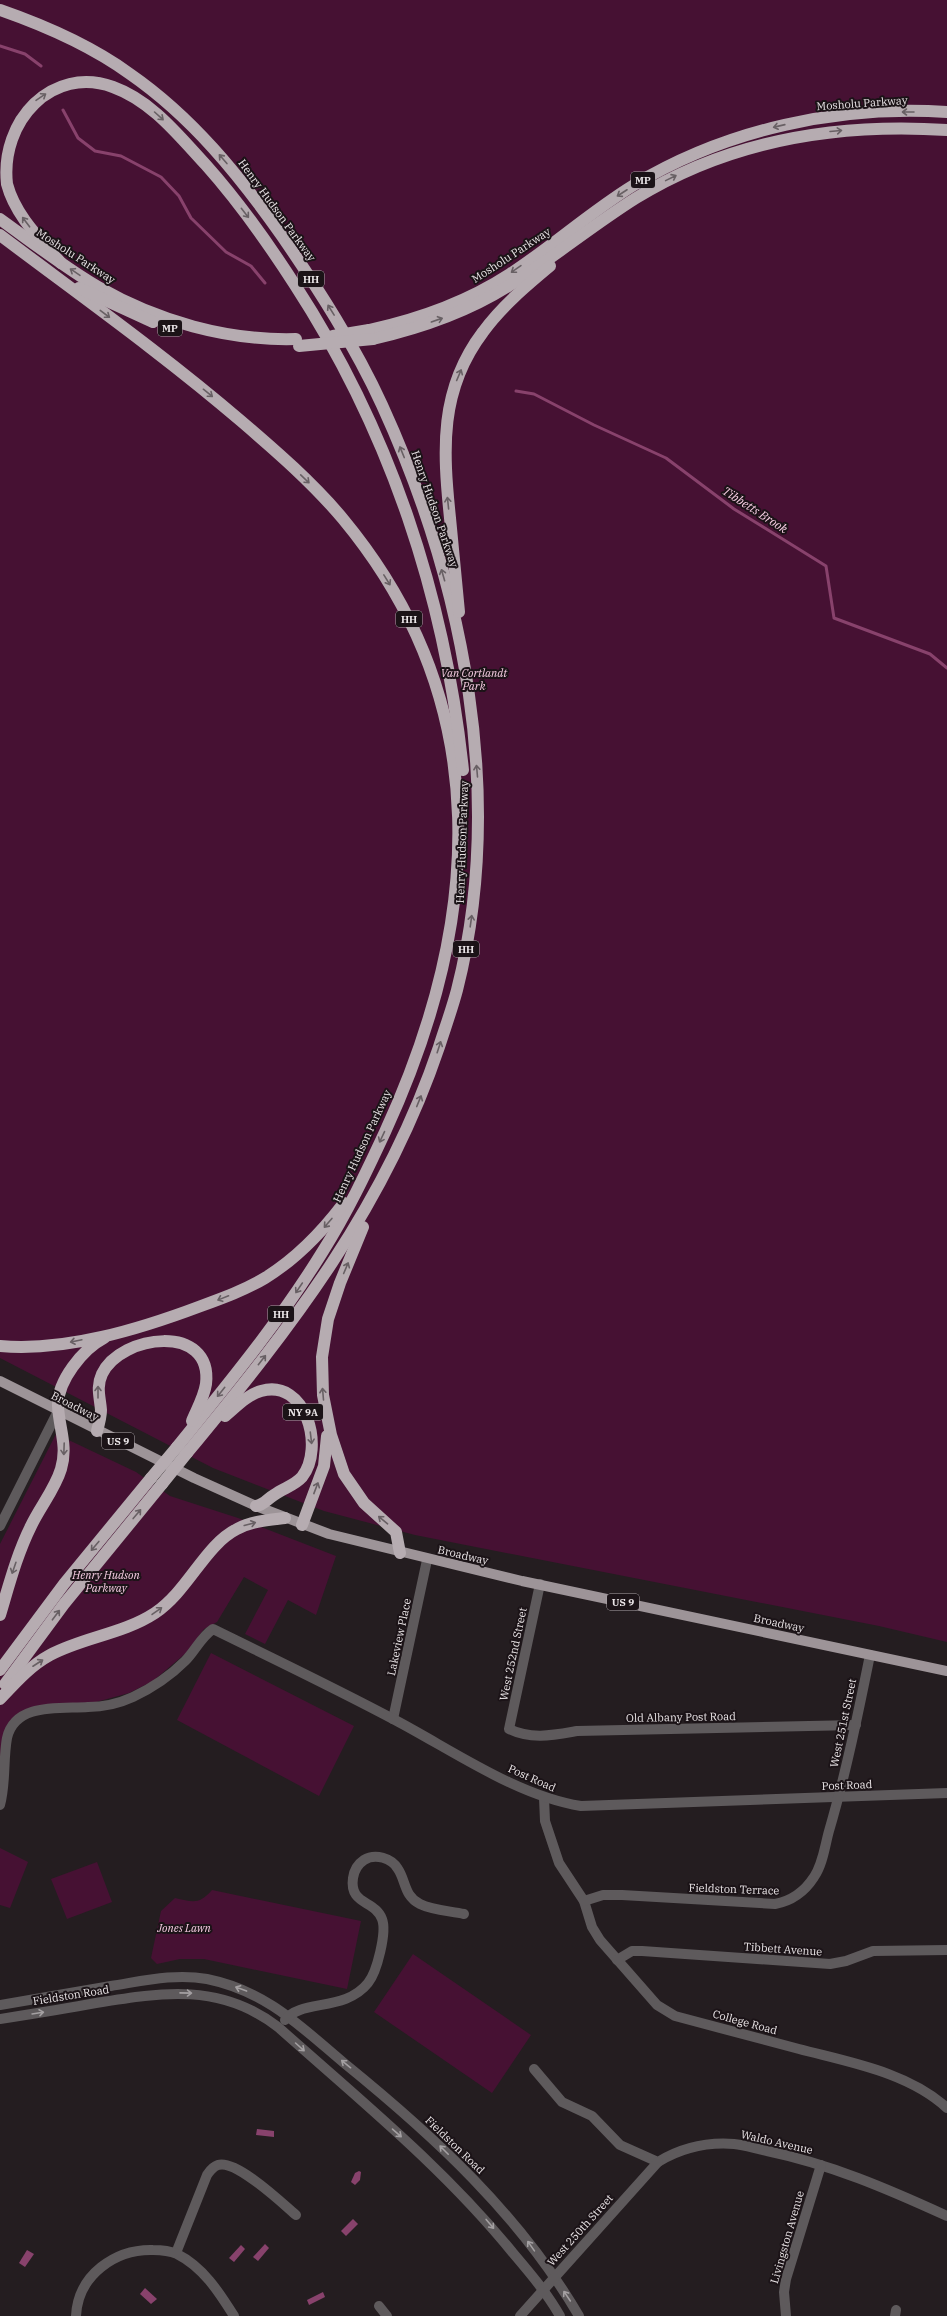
<svg xmlns="http://www.w3.org/2000/svg" width="947" height="2316" font-family="'IBM Plex Serif',serif">
<style>
.green{fill:#461133}
.water{fill:#88426c}
.lines{fill:none;stroke-linecap:round;stroke-linejoin:round}
.stream{stroke:#88426c;stroke-width:3}
.minor{stroke:#5e5a5c;stroke-width:10}
.major{stroke:#9d9498;stroke-width:10}
.highway{stroke:#b6acb1;stroke-width:12}
.highway-bridge{stroke:#b6acb1;stroke-width:12}
.oneway{stroke:#686064}
.oneway2{stroke:#a4a0a2}
.labels{text-anchor:middle;stroke-width:4;stroke-linejoin:round;paint-order:stroke}
.shield{fill:#1b1317;stroke:#aca6a9;stroke-width:1}
.shield-label{font-size:10px;font-weight:bold;fill:#eae5e7}
.street-label{font-size:11px;fill:#eae5e7;stroke:#1b1317}
.park-label{font-size:11px;font-style:italic;fill:#f7cde3;stroke:#1b1317}
.water-label{font-size:12px;font-style:italic;fill:#fad0e6;stroke:#1b1317}
</style>
<rect width="100%" height="100%" fill="#241d20"/>
<!-- green -->
<g class="green">
<polygon points="0,0 947,0 947,1642 879,1626 415,1535 324,1511 213,1468 0,1358"/>
<polygon points="56,1434 136,1472 170,1496 238,1518 336,1556 316,1615 288,1600 265,1644 245,1634 268,1590 244,1577 217,1622 204,1629 186,1653 153,1681 129,1693 89,1704 14,1718 0,1784 0,1544"/>
<polygon points="211,1653 354,1726 319,1796 177,1720"/>
<polygon points="0,1848 28,1862 10,1908 0,1905"/>
<polygon points="97,1862 112,1902 67,1919 51,1879"/>
<path d="M212,1890L361,1921L347,1989L204,1959H180L157,1964L151,1958L161,1911L175,1898C193,1902 199,1905 212,1890Z"/>
<polygon points="413,1954 531,2035 492,2093 374,2012"/>
</g>
<!-- water -->
<g class="water">
<polygon points="257,2129 274,2131 274,2137 256,2135"/>
<polygon points="359,2171 361,2172 360,2180 355,2185 351,2182 355,2173"/>
<polygon points="353,2219 358,2224 346,2236 341,2231"/>
<polygon points="265,2244 269,2248 258,2261 253,2257"/>
<polygon points="241,2245 245,2249 234,2262 229,2258"/>
<polygon points="27,2250 34,2254 25,2267 19,2263"/>
<polygon points="145,2288 157,2299 151,2304 140,2294"/>
<polygon points="323,2292 325,2297 309,2305 307,2300"/>
</g>
<g class="lines">
<!-- stream -->
<g class="stream">
<polyline points="0,46 25,54 41,66"/>
<polyline points="63,110 78,138 95,151 121,156 161,177 179,196 191,218 226,252 251,266 265,283"/>
<polyline points="516,391 534,394 594,425 666,458 734,509 826,566 834,618 930,654 947,668"/>
</g>
<!-- minor -->
<g class="minor">
<polyline points="0,1526 58,1411"/>
<path d="M540,1584L509,1729C531,1740 554,1735 577,1731L856,1725"/>
<polyline points="393,1719 427,1560"/>
<path d="M544,1798L545,1821L559,1863L584,1901L592,1927L600,1940L657,2005L675,2016C716,2027 757,2038 799,2049C848,2062 908,2072 947,2108"/>
<path d="M0,1805C6,1783 3,1760 7,1738C15,1702 61,1709 88,1707C103,1707 120,1703 133,1697C152,1688 170,1676 185,1661C195,1651 201,1637 213,1629C274,1659 335,1688 395,1720C452,1750 517,1796 581,1806L947,1793"/>
<path d="M584,1901L603,1895H622L775,1904C791,1901 805,1891 814,1877C823,1864 825,1845 829,1831C846,1773 858,1714 870,1655"/>
<polyline points="617,1960 632,1951 642,1951 830,1964 846,1961 873,1951 947,1950"/>
<path d="M0,2005C37,1999 74,1992 111,1986C143,1981 175,1973 207,1979C266,1991 300,2026 344,2063C434,2136 520,2215 579,2316"/>
<path d="M0,2019C32,2014 64,2009 96,2003C163,1992 221,1983 278,2027C360,2100 444,2168 513,2253C530,2273 547,2293 560,2316"/>
<path d="M285,2020C301,1999 345,2012 368,1983C377,1972 387,1932 382,1919C375,1900 349,1905 353,1878C354,1871 358,1864 364,1860C375,1853 392,1858 398,1869C406,1881 404,1896 420,1904C432,1910 450,1911 464,1914"/>
<path d="M534,2069L562,2102L592,2116L620,2145L658,2162C681,2148 708,2142 734,2144C745,2145 756,2149 767,2151C830,2164 888,2189 947,2216"/>
<path d="M176,2253L207,2175C210,2171 212,2167 218,2165C236,2159 282,2203 296,2215"/>
<polyline points="379,2306 387,2316"/>
<path d="M76,2316C78,2275 115,2249 153,2250C160,2250 170,2251 177,2254C203,2267 219,2292 234,2316"/>
<polyline points="520,2316 658,2162"/>
<polyline points="786,2316 784,2292 786,2279 821,2165"/>
<polyline points="895,2316 896,2310"/>
</g>
<!-- major -->
<polyline class="major" points="0,1381 194,1478 256,1506 329,1534 522,1581 947,1671"/>
<!-- highway -->
<g class="highway">
<path d="M0,10C46,26 90,45 130,74C192,117 239,175 282,236C319,290 355,346 382,405C464,584 506,797 457,990C452,1009 445,1028 439,1047C385,1207 293,1325 187,1453"/>
<path d="M0,219C32,242 64,267 98,287C157,321 227,341 296,339"/>
<path d="M0,235C81,296 164,355 241,421C276,451 313,483 343,519C498,706 481,923 385,1132C366,1173 347,1213 323,1251C280,1321 228,1384 177,1447"/>
<path d="M61,263C40,239 15,215 7,184C0,121 52,65 113,87C152,101 179,136 206,165C239,202 268,243 295,285C390,431 445,597 463,770"/>
<polyline points="79,288 153,322"/>
<path d="M369,330C420,319 467,302 510,274C553,246 590,212 634,185C727,129 839,105 947,112"/>
<path d="M373,339C421,328 468,312 510,285C553,258 593,225 636,198C730,140 839,123 947,130"/>
<path d="M459,612C456,581 453,550 450,518C443,450 439,390 483,332C501,307 526,286 550,266"/>
<polyline points="363,1227 340,1283 328,1319 322,1357 323,1395 331,1435 344,1474 364,1503 396,1532 400,1553"/>
<path d="M0,1346C65,1352 140,1329 201,1306C223,1298 245,1290 265,1278C296,1259 322,1232 344,1203"/>
<path d="M225,1416C236,1407 247,1395 261,1391C306,1378 325,1448 302,1477C294,1486 283,1488 274,1495C267,1499 264,1505 256,1506"/>
<path d="M97,1431C99,1424 101,1417 101,1410C100,1397 96,1387 102,1374C121,1334 213,1323 206,1384C204,1397 197,1409 192,1421"/>
<polyline points="302,1525 324,1466 327,1436"/>
<path d="M0,1615C9,1585 17,1554 31,1526C40,1507 55,1489 61,1469C68,1446 59,1428 58,1406C57,1381 83,1349 104,1338"/>
<polyline points="0,1670 64,1584 151,1478"/>
<polyline points="5,1684 64,1604 162,1484"/>
<path d="M0,1699C16,1682 30,1666 50,1655C84,1637 123,1634 155,1613C188,1591 205,1545 237,1529C252,1521 269,1520 285,1518"/>
</g>
<!-- highway-bridge -->
<g class="highway-bridge">
<polyline points="333,336 369,330"/>
<polyline points="299,346 373,339"/>
<polyline points="151,1478 177,1447"/>
<polyline points="162,1484 187,1453"/>
</g>
</g>
<!-- one-way arrows -->
<defs><path id="oneway-shaft" d="M-6 0H5M1.5-3L5.5 0L1.5 3" fill="none" stroke-width="1.6" stroke-linecap="round" stroke-linejoin="round"/></defs>
<g class="oneway">
<use href="#oneway-shaft" transform="translate(41 97) rotate(-34)"/>
<use href="#oneway-shaft" transform="translate(908 112) rotate(180)"/>
<use href="#oneway-shaft" transform="translate(159 116) rotate(42)"/>
<use href="#oneway-shaft" transform="translate(779 126) rotate(167)"/>
<use href="#oneway-shaft" transform="translate(836 131) rotate(-5)"/>
<use href="#oneway-shaft" transform="translate(223 159) rotate(-131)"/>
<use href="#oneway-shaft" transform="translate(671 178) rotate(-26)"/>
<use href="#oneway-shaft" transform="translate(622 193) rotate(147)"/>
<use href="#oneway-shaft" transform="translate(245 213) rotate(52)"/>
<use href="#oneway-shaft" transform="translate(26 222) rotate(-127)"/>
<use href="#oneway-shaft" transform="translate(516 269) rotate(145)"/>
<use href="#oneway-shaft" transform="translate(75 272) rotate(-146)"/>
<use href="#oneway-shaft" transform="translate(331 310) rotate(-122)"/>
<use href="#oneway-shaft" transform="translate(105 314) rotate(37)"/>
<use href="#oneway-shaft" transform="translate(437 320) rotate(-19)"/>
<use href="#oneway-shaft" transform="translate(459 375) rotate(-67)"/>
<use href="#oneway-shaft" transform="translate(208 393) rotate(39)"/>
<use href="#oneway-shaft" transform="translate(402 452) rotate(-112)"/>
<use href="#oneway-shaft" transform="translate(305 479) rotate(44)"/>
<use href="#oneway-shaft" transform="translate(448 503) rotate(-96)"/>
<use href="#oneway-shaft" transform="translate(443 575) rotate(-106)"/>
<use href="#oneway-shaft" transform="translate(387 580) rotate(58)"/>
<use href="#oneway-shaft" transform="translate(477 771) rotate(-95)"/>
<use href="#oneway-shaft" transform="translate(471 921) rotate(-82)"/>
<use href="#oneway-shaft" transform="translate(439 1047) rotate(-72)"/>
<use href="#oneway-shaft" transform="translate(419 1101) rotate(-68)"/>
<use href="#oneway-shaft" transform="translate(382 1137) rotate(115)"/>
<use href="#oneway-shaft" transform="translate(328 1223) rotate(131)"/>
<use href="#oneway-shaft" transform="translate(346 1268) rotate(-67)"/>
<use href="#oneway-shaft" transform="translate(299 1288) rotate(124)"/>
<use href="#oneway-shaft" transform="translate(223 1298) rotate(158)"/>
<use href="#oneway-shaft" transform="translate(76 1341) rotate(168)"/>
<use href="#oneway-shaft" transform="translate(262 1360) rotate(-52)"/>
<use href="#oneway-shaft" transform="translate(98 1392) rotate(-90)"/>
<use href="#oneway-shaft" transform="translate(221 1392) rotate(129)"/>
<use href="#oneway-shaft" transform="translate(323 1394) rotate(-95)"/>
<use href="#oneway-shaft" transform="translate(311 1438) rotate(83)"/>
<use href="#oneway-shaft" transform="translate(64 1449) rotate(92)"/>
<use href="#oneway-shaft" transform="translate(316 1488) rotate(-69)"/>
<use href="#oneway-shaft" transform="translate(137 1514) rotate(-50)"/>
<use href="#oneway-shaft" transform="translate(383 1520) rotate(-140)"/>
<use href="#oneway-shaft" transform="translate(250 1524) rotate(-15)"/>
<use href="#oneway-shaft" transform="translate(95 1546) rotate(130)"/>
<use href="#oneway-shaft" transform="translate(14 1568) rotate(109)"/>
<use href="#oneway-shaft" transform="translate(157 1611) rotate(-35)"/>
<use href="#oneway-shaft" transform="translate(56 1615) rotate(-53)"/>
<use href="#oneway-shaft" transform="translate(38 1663) rotate(-33)"/>
</g>
<g class="oneway2">
<use href="#oneway-shaft" transform="translate(241 1989) rotate(-160)"/>
<use href="#oneway-shaft" transform="translate(186 1993) rotate(1)"/>
<use href="#oneway-shaft" transform="translate(38 2013) rotate(-9)"/>
<use href="#oneway-shaft" transform="translate(300 2047) rotate(42)"/>
<use href="#oneway-shaft" transform="translate(346 2064) rotate(-141)"/>
<use href="#oneway-shaft" transform="translate(397 2133) rotate(41)"/>
<use href="#oneway-shaft" transform="translate(444 2150) rotate(-135)"/>
<use href="#oneway-shaft" transform="translate(490 2224) rotate(50)"/>
<use href="#oneway-shaft" transform="translate(531 2246) rotate(-125)"/>
<use href="#oneway-shaft" transform="translate(567 2296) rotate(-124)"/>
</g>
<g class="labels">
<!-- shield labels -->
<g class="shield">
<rect x="631" y="172" width="24" height="16" rx="3"/>
<rect x="298" y="271" width="26" height="16" rx="3"/>
<rect x="158" y="320" width="24" height="16" rx="3"/>
<rect x="396" y="611" width="26" height="16" rx="3"/>
<rect x="453" y="941" width="26" height="16" rx="3"/>
<rect x="268" y="1306" width="26" height="16" rx="3"/>
<rect x="283" y="1404" width="40" height="16" rx="3"/>
<rect x="102" y="1433" width="32" height="16" rx="3"/>
<rect x="607" y="1594" width="32" height="16" rx="3"/>
</g>
<g class="shield-label">
<text x="643" y="184">MP</text>
<text x="311" y="283">HH</text>
<text x="170" y="332">MP</text>
<text x="409" y="623">HH</text>
<text x="466" y="953">HH</text>
<text x="281" y="1318">HH</text>
<text x="303" y="1416">NY 9A</text>
<text x="118" y="1445">US 9</text>
<text x="623" y="1606">US 9</text>
</g>
<!-- street labels -->
<g class="street-label">
<text transform="translate(862 103) rotate(-4)" y="4">Mosholu Parkway</text>
<text transform="translate(277 210) rotate(54)" y="4">Henry Hudson Parkway</text>
<text transform="translate(511 255) rotate(-33)" y="4">Mosholu Parkway</text>
<text transform="translate(76 256) rotate(33)" y="4">Mosholu Parkway</text>
<text transform="translate(435 509) rotate(71)" y="4">Henry Hudson Parkway</text>
<text transform="translate(462 842) rotate(-88)" y="4">Henry Hudson Parkway</text>
<text transform="translate(362 1146) rotate(-65)" y="4">Henry Hudson Parkway</text>
<text transform="translate(75 1406) rotate(27)" y="4">Broadway</text>
<text transform="translate(463 1555) rotate(13)" y="4">Broadway</text>
<text transform="translate(779 1623) rotate(12)" y="4">Broadway</text>
<text transform="translate(399 1637) rotate(-78)" y="4">Lakeview Place</text>
<text transform="translate(513 1654) rotate(-78)" y="4">West 252nd Street</text>
<text transform="translate(681 1717) rotate(-1)" y="4">Old Albany Post Road</text>
<text transform="translate(843 1723) rotate(-78)" y="4">West 251st Street</text>
<text transform="translate(532 1778) rotate(24)" y="4">Post Road</text>
<text transform="translate(847 1785) rotate(-2)" y="4">Post Road</text>
<text transform="translate(734 1889) rotate(2)" y="4">Fieldston Terrace</text>
<text transform="translate(783 1949) rotate(4)" y="4">Tibbett Avenue</text>
<text transform="translate(71 1995) rotate(-9)" y="4">Fieldston Road</text>
<text transform="translate(745 2022) rotate(15)" y="4">College Road</text>
<text transform="translate(777 2142) rotate(13)" y="4">Waldo Avenue</text>
<text transform="translate(455 2145) rotate(44)" y="4">Fieldston Road</text>
<text transform="translate(580 2230) rotate(-48)" y="4">West 250th Street</text>
<text transform="translate(787 2237) rotate(-74)" y="4">Livingston Avenue</text>
</g>
<!-- park labels -->
<g class="park-label">
<text x="474" y="677">Van Cortlandt<tspan x="474" dy="13">Park</tspan></text>
<text x="106" y="1579">Henry Hudson<tspan x="106" dy="13">Parkway</tspan></text>
<text x="184" y="1932">Jones Lawn</text>
</g>
<!-- water labels -->
<g class="water-label">
<text transform="translate(755 510) rotate(33)" y="4">Tibbetts Brook</text>
</g>
</g>
</svg>
